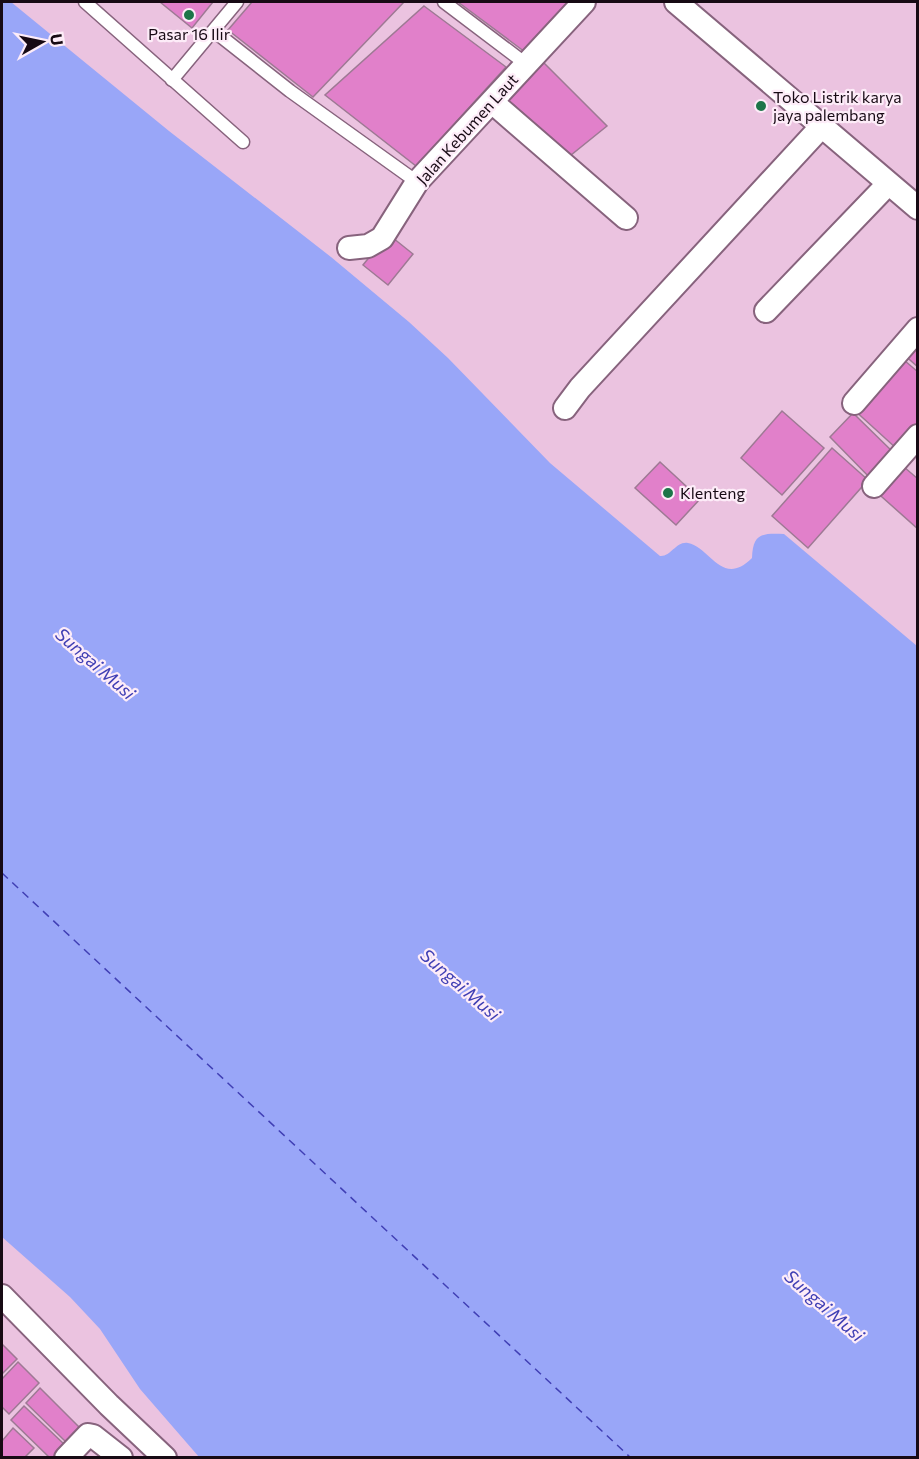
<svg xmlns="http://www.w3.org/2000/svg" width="919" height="1459" font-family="Commissioner,sans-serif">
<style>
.water{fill:#99a6f8}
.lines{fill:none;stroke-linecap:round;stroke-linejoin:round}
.ferry{stroke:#403fb4;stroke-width:1.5;stroke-dasharray:8 6;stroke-linecap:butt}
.building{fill:#e180ca;stroke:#9e7994;stroke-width:1.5}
.service-casing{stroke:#87637d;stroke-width:15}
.minor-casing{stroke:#87637d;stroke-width:26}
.service{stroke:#fff;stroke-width:12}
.minor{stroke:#fff;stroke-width:22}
.poi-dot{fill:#1d7549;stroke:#fdecf8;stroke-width:2}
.labels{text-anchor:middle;stroke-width:4.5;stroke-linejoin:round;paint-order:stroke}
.poi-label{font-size:16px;fill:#170a14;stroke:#fdecf8;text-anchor:start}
.street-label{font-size:16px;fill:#170a14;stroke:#fdecf8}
.water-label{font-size:18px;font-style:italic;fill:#403fb4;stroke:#fdecf8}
</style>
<rect width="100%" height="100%" fill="#ebc3e0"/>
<!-- water -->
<path class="water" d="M2,2H11L169,131L331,257L409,322L448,358L550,463L660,556C671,557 676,541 688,543C710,547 722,588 752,558C753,534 761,533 784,534L917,646V1457H199L140,1389L100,1329L70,1297L2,1237Z"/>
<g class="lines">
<!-- ferry -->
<polyline class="ferry" points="2,873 631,1458"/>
</g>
<!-- building -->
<g class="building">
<polygon points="160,2 213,2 192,28"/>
<polygon points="252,2 404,2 313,97 228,30"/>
<polygon points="458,2 570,2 525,52"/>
<polygon points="424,6 506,67 416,166 325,95"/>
<polygon points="542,61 607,126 571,155 508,100"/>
<polygon points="388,234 413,254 388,285 363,265"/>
<polygon points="918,336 918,367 902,353"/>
<polygon points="898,355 918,372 918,426 897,449 852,408"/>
<polygon points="782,411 824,448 782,495 741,458"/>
<polygon points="853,413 897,456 873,481 830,437"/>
<polygon points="832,448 868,480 808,548 772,516"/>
<polygon points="897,461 918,479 918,529 873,489"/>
<polygon points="660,462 700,499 676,525 635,488"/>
<polygon points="2,1344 17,1359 2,1374"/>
<polygon points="18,1362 39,1383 9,1414 2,1407 2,1379"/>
<polygon points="40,1388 80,1428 66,1442 26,1403"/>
<polygon points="24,1406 66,1446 55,1458 50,1458 11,1420"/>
<polygon points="13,1428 34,1448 24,1458 2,1458 2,1441"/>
</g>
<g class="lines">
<defs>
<g id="service">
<polyline points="85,2 243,142"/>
<polyline points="444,2 526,64"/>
<polyline points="214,31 290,91 417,182"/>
<polyline points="172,80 237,2"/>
</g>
<g id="minor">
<polyline points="676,2 918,208"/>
<polyline points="492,102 626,218"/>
<polyline points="349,248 368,246 382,238 417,182 584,2"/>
<polyline points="766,311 888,184"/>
<polyline points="854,403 918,329"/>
<polyline points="565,408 580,388 821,127"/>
<polyline points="874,486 918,436"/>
<polyline points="2,1296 109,1405 165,1458"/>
<polyline points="66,1458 88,1435 93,1436 121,1458"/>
</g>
</defs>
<!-- service casing -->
<use href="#service" class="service-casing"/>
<!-- minor casing -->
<use href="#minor" class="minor-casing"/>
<!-- service -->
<use href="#service" class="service"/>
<!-- minor -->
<use href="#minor" class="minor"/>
</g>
<!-- markers -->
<g class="poi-dot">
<circle cx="189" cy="15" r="6"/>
<circle cx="761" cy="106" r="6"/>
<circle cx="668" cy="493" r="6"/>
</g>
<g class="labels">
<!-- poi labels -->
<g class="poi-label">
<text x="189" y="40" text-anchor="middle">Pasar 16 Ilir</text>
<text x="773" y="103">Toko Listrik karya<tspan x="773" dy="18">jaya palembang</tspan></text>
<text x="680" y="499">Klenteng</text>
</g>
<!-- street labels -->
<g class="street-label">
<text transform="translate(467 129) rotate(-48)" y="6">Jalan Kebumen Laut</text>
</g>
<!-- water labels -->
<g class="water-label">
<text transform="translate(95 664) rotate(41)" y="6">Sungai Musi</text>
<text transform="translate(460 985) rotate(41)" y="6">Sungai Musi</text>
<text transform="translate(824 1306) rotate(41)" y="6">Sungai Musi</text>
</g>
</g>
<!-- border -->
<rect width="919" height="1459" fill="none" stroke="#170a14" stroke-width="6"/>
<!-- north arrow -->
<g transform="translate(42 42) rotate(81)" stroke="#fdecf8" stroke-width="4.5" paint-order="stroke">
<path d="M0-4.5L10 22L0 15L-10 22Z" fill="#170a14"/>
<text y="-9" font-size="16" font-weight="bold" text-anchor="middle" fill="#170a14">U</text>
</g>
</svg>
